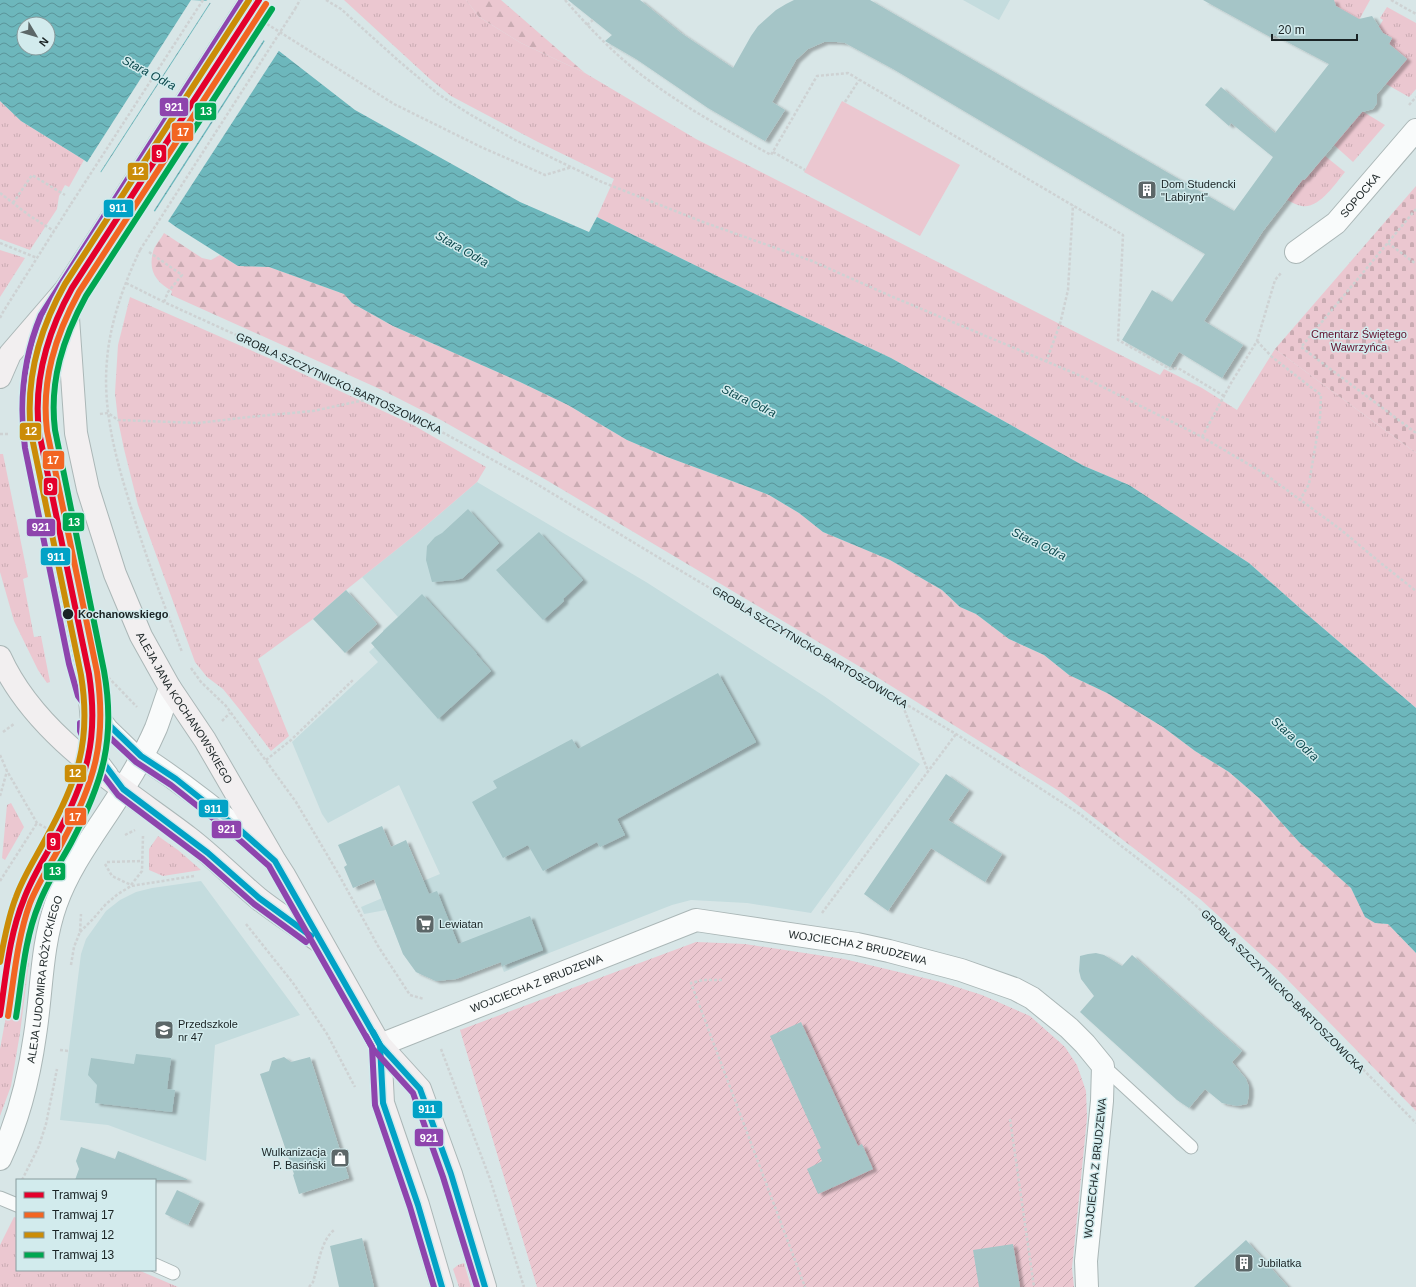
<svg xmlns="http://www.w3.org/2000/svg" width="1416" height="1287" font-family="Arial,sans-serif">
<style>
.built{fill:#c4dcde}
.grass{fill:url(#grass-tufts)}
.forest{fill:url(#forest-firs)}
.cemetery{fill:url(#cemetery-stones)}
.garden{fill:url(#garden-furrows)}
.pitch{fill:#ebc7d0}
.water{fill:url(#water-waves);fill-rule:evenodd}
.pier{fill:#d8e6e7}
.building{fill:#a5c5c7;filter:url(#shadow)}
.lines{fill:none;stroke-linecap:round;stroke-linejoin:round}
.service-casing{stroke:#abb7b7;stroke-width:15}
.minor-casing{stroke:#abb7b7;stroke-width:24}
.tertiary-casing{stroke:#abb7b7;stroke-width:24}
.secondary-casing{stroke:#abb7b7;stroke-width:24}
.path{stroke:#ced2d3;stroke-width:2.5;stroke-dasharray:3 2;stroke-linecap:butt}
.service{stroke:#f9fbfb;stroke-width:13}
.minor{stroke:#f9fbfb;stroke-width:22}
.tertiary{stroke:#f9fbfb;stroke-width:22}
.secondary{stroke:#f2eff0;stroke-width:22}
.secondary-bridge-casing{stroke:#abb7b7;stroke-width:24;stroke-linecap:butt}
.path-bridge{stroke:#ced2d3;stroke-width:2.5;stroke-dasharray:3 2;stroke-linecap:butt}
.secondary-bridge{stroke:#f2eff0;stroke-width:22}
.bus-1-casing{stroke:#d2ebed;stroke-width:9}
.bus-2-casing{stroke:#d2ebed;stroke-width:9}
.bus-1{stroke:#01a2c6;stroke-width:6}
.bus-2{stroke:#8e44ad;stroke-width:6}
.tram-1-casing{stroke:#d2ebed;stroke-width:9}
.tram-2-casing{stroke:#d2ebed;stroke-width:9}
.tram-3-casing{stroke:#d2ebed;stroke-width:9}
.tram-4-casing{stroke:#d2ebed;stroke-width:9}
.tram-1{stroke:#e4002b;stroke-width:6}
.tram-2{stroke:#f26522;stroke-width:6}
.tram-3{stroke:#cb8c07;stroke-width:6}
.tram-4{stroke:#00a651;stroke-width:6}
.stop-dot{fill:#1a2324;stroke:#d2ebed;stroke-width:1.5}
.labels{text-anchor:middle;stroke-width:3;stroke-linejoin:round;paint-order:stroke}
.poi-label{font-size:11px;fill:#1a2324;stroke:#d2ebed;text-anchor:start}
.street-label{font-size:11px;fill:#1a2324;stroke:#d2ebed}
.park-label{font-size:11px;fill:#600d2a;stroke:#d2ebed}
.stop-label{font-size:11px;font-weight:bold;fill:#1a2324;stroke:#d2ebed;text-anchor:start}
.water-label{font-size:12px;font-style:italic;fill:#0c494d;stroke:#d2ebed}
.line-badge{stroke:#d2ebed;stroke-width:1.5}
.badge-label{font-size:11px;text-anchor:middle;font-weight:bold;fill:#fff}
</style>
<defs>
<pattern id="grass-tufts" width="24" height="20" patternUnits="userSpaceOnUse"><rect width="24" height="20" fill="#ebc7d0"/><path d="M3 7l-1-3M5 7V3M7 7l1-3M15 17l-1-3M17 17v-4M19 17l1-3" fill="none" stroke="#c9abb2"/></pattern>
<pattern id="forest-firs" width="22" height="20" patternUnits="userSpaceOnUse"><rect width="22" height="20" fill="#ebc7d0"/><path d="M5 1l3.5 6h-7zM16 11l3.5 6h-7z" fill="#c9abb2"/></pattern>
<pattern id="cemetery-stones" width="16" height="16" patternUnits="userSpaceOnUse"><rect width="16" height="16" fill="#ebc7d0"/><path d="M2 7V4a2 2 0 0 1 4 0v3zM10 15v-3a2 2 0 0 1 4 0v3z" fill="#c9abb2"/></pattern>
<pattern id="garden-furrows" width="10" height="10" patternUnits="userSpaceOnUse"><rect width="10" height="10" fill="#ebc7d0"/><path d="M-1 1l2-2M0 10L10 0M9 11l2-2" fill="none" stroke="#c9abb2"/></pattern>
<pattern id="water-waves" width="16" height="10" patternUnits="userSpaceOnUse"><rect width="16" height="10" fill="#6db7bc"/><path d="M0 5q4-4 8 0t8 0" fill="none" stroke="#599499"/></pattern>
<filter id="shadow"><feDropShadow dx="4.5" dy="2.5" stdDeviation="1" flood-color="#0004"/></filter>
</defs>
<rect width="100%" height="100%" fill="#d8e6e7"/>
<!-- built -->
<g class="built">
<polygon points="963,0 1010,0 999,20"/>
<polygon points="477,482 646,582 824,696 920,764 811,913 747,903 691,900 672,905 544,955 504,972 500,962 456,979 436,981 416,972 403,954 386,910 364,914 361,907 440,874 399,785 328,823 322,814 292,742 378,662 369,652 385,637 383,635 383,630 398,617 362,577 421,530"/>
<polygon points="201,881 300,1015 215,1045 206,1161 108,1125 60,1120 81,954 86,939 106,911 120,900 136,892 152,888"/>
</g>
<!-- grass -->
<g class="grass">
<polygon points="344,0 466,0 479,17 521,43 585,73 696,139 1160,375 1164,369 1202,388 1237,410 1275,349 1416,453 1416,708 1302,610 1249,563 1129,485 1084,466 891,358 719,277 597,217 614,179 538,142 451,96 430,79"/>
<polygon points="1334,0 1370,0 1359,20 1334,5"/>
<polygon points="1387,7 1416,23 1416,89 1409,97 1386,84 1407,59 1389,44 1392,38 1377,30 1383,20 1380,18"/>
<polygon points="0,101 21,121 84,160 69,187 65,185 59,196 57,209 30,250 0,239"/>
<polygon points="1362,111 1385,125 1353,162 1334,145"/>
<path d="M1325,156L1345,172C1335,184 1319,209 1302,206C1296,205 1292,202 1287,200L1303,179L1305,180Z"/>
<polygon points="0,250 25,258 0,297"/>
<polygon points="130,297 273,360 413,425 486,467 477,482 421,530 346,590 313,619 258,659 289,736 271,751 240,710 223,689 207,677 195,662 138,505 124,449 118,420 115,393 118,345"/>
<polygon points="0,454 3,454 28,577 23,579 34,637 41,636 50,682 47,683 38,670 14,621 0,572"/>
<polygon points="11,803 24,827 5,860 2,858 7,805"/>
<polygon points="158,836 178,850 201,870 163,876 149,870 149,849"/>
<path d="M55,851L59,854C52,869 44,884 39,899C33,916 30,934 27,951L30,954L20,1033L11,1086L0,1116V1049L24,918L39,878Z"/>
<polygon points="14,1217 17,1218 17,1270 138,1270 178,1287 0,1287 0,1245"/>
<polygon points="464,1263 471,1287 459,1287 453,1269 458,1265"/>
</g>
<!-- forest -->
<g class="forest">
<polygon points="466,0 501,0 585,73 521,43 479,17"/>
<path d="M164,233L202,258L211,260L220,255L238,266L269,267L344,294L352,303L393,326L520,382L568,405L627,440L667,457L716,475L769,495L799,513L823,532L890,560L942,590L960,607L976,614L1009,639L1044,655L1069,675L1107,693L1163,727L1195,751L1229,772L1259,798L1299,842L1351,888L1358,902L1375,923L1388,924L1416,953V1111L1280,972L1200,899L1059,791L872,674L548,481L441,420L382,390L171,295L172,291C156,282 148,271 153,252C154,246 161,239 164,233Z"/>
</g>
<!-- cemetery -->
<polygon class="cemetery" points="1416,186 1416,453 1275,349"/>
<!-- garden -->
<polygon class="garden" points="696,942 745,944 844,959 941,982 982,995 1030,1016 1065,1047 1077,1065 1086,1091 1087,1118 1072,1268 1074,1287 537,1287 460,1030"/>
<!-- pitch -->
<polygon class="pitch" points="842,101 960,165 920,236 804,172"/>
<!-- water -->
<path class="water" d="M0,0H206L279,51L355,110L520,202L589,232L597,217L719,277L891,358L1084,466L1129,485L1249,563L1302,610L1416,708V953L1388,924L1375,923L1365,917L1351,888L1299,842L1259,798L1229,772L1195,751L1163,727L1107,693L1069,675L1044,655L1009,639L976,614L960,607L942,590L890,560L823,532L799,513L769,495L716,475L667,457L627,440L568,405L520,382L393,326L352,303L344,294L269,267L238,266L176,227L84,160L21,121L0,101ZM24,24H48V48H24Z"/>
<!-- pier -->
<g class="pier">
<polygon points="191,0 211,1 99,174 86,164"/>
<polygon points="212,1 265,38 153,212 100,174"/>
<polygon points="266,39 280,49 167,223 154,213"/>
</g>
<!-- building -->
<g class="building">
<polygon points="568,0 640,0 681,33 733,68 751,36 758,26 776,10 786,4 794,0 870,0 1234,211 1273,157 1231,123 1229,126 1205,105 1221,87 1275,133 1329,64 1274,35 1272,38 1203,0 1334,0 1336,6 1359,19 1372,16 1383,33 1392,38 1389,44 1407,59 1377,94 1377,103 1373,109 1362,112 1304,180 1303,179 1263,231 1204,321 1243,345 1222,378 1179,352 1170,367 1122,340 1152,290 1172,302 1205,254 893,69 845,43 837,42 824,42 808,49 796,60 772,102 785,110 765,141 708,108 636,59 605,41 612,35"/>
<polygon points="468,509 499,543 463,578 456,580 432,582 426,560 427,546 435,537 442,533"/>
<polygon points="539,532 583,580 563,599 564,601 543,620 496,570"/>
<polygon points="346,590 377,624 345,653 313,619"/>
<polygon points="422,594 477,654 476,654 491,671 438,719 371,643"/>
<polygon points="718,673 756,742 617,819 625,835 600,847 597,842 543,871 528,845 503,858 472,802 497,788 493,781 572,739 578,749"/>
<polygon points="946,774 969,790 948,820 1002,854 985,882 931,848 888,911 864,894"/>
<polygon points="382,826 391,847 406,840 429,894 437,891 458,944 530,916 543,950 502,966 501,962 456,979 436,981 416,972 403,954 374,879 353,888 344,867 347,865 338,845"/>
<polygon points="1096,953 1104,955 1122,966 1132,955 1242,1051 1232,1062 1246,1079 1249,1087 1249,1095 1247,1104 1237,1106 1222,1103 1205,1089 1189,1108 1177,1100 1080,1012 1094,996 1081,979 1079,971 1080,956 1088,954"/>
<polygon points="801,1022 858,1146 862,1144 873,1169 818,1194 807,1169 822,1161 817,1150 821,1148 770,1036"/>
<polygon points="136,1054 171,1058 167,1089 175,1090 172,1112 95,1103 97,1085 88,1075 91,1058 134,1064"/>
<polygon points="284,1057 291,1062 310,1057 349,1178 299,1194 293,1175 294,1174 260,1074 269,1071 272,1061"/>
<polygon points="81,1147 115,1159 118,1151 187,1179 187,1180 75,1180 79,1169 76,1161"/>
<polygon points="177,1190 200,1201 188,1225 165,1214"/>
<polygon points="362,1238 374,1287 339,1287 330,1246"/>
<polygon points="1246,1240 1288,1287 1194,1287"/>
<polygon points="1013,1244 1020,1287 979,1287 973,1250"/>
</g>
<g class="lines">
<defs>
<g id="service">
<path d="M48,319C33,352 27,392 30,429L69,624L85,693L88,729L102,761L111,773"/>
<polyline points="85,693 111,727 141,756"/>
<polyline points="1103,1066 1191,1147"/>
<polyline points="0,1198 17,1205"/>
<polyline points="155,1265 173,1273"/>
</g>
<g id="minor">
<path id="s1" d="M1296,252L1336,223L1416,130"/>
<path id="s2" d="M380,1045L696,920L857,944L889,951L961,970L1015,989L1032,998L1069,1028L1085,1044L1103,1066L1102,1101L1086,1261L1087,1287"/>
</g>
<g id="tertiary">
<path d="M141,756C187,786 230,820 271,857"/>
<path id="s3" d="M0,1159C19,1119 29,1078 35,1035C42,991 41,946 56,904C71,862 100,827 123,789C135,770 147,749 156,728C161,715 165,701 170,688"/>
</g>
<g id="secondary">
<path id="s4" d="M66,289L76,433L88,489L115,574L141,636L170,688L205,740L275,861L284,875L380,1045L420,1089L451,1174L485,1287"/>
<polyline points="0,377 10,354 66,289 106,227"/>
<path d="M0,657C36,737 121,786 188,837C213,856 235,879 259,899C278,914 299,927 319,941"/>
<polyline points="380,1045 383,1103 418,1205 442,1287"/>
</g>
</defs>
<!-- service casing -->
<use href="#service" class="service-casing"/>
<!-- minor casing -->
<use href="#minor" class="minor-casing"/>
<!-- tertiary casing -->
<use href="#tertiary" class="tertiary-casing"/>
<!-- secondary casing -->
<use href="#secondary" class="secondary-casing"/>
<!-- path -->
<g class="path">
<polyline points="326,0 341,9 400,62 438,94 471,115 515,140 602,182 703,222 812,261 893,297 1081,376 1202,437 1265,474 1340,529 1382,564 1416,591"/>
<path d="M565,0C591,30 619,59 651,82C689,110 730,132 771,155L817,76L848,73L1123,235L1118,340L1170,369L1178,368L1224,396"/>
<polyline points="1391,0 1416,14"/>
<polyline points="295,9 300,0"/>
<polyline points="267,24 394,104 481,147 545,175 572,167"/>
<polyline points="587,25 593,20"/>
<polyline points="845,102 859,80"/>
<polyline points="1409,105 1416,97"/>
<polyline points="773,152 805,170"/>
<polyline points="0,193 30,216 54,231"/>
<polyline points="13,203 32,175 65,195"/>
<polyline points="1416,209 1301,347 1416,433"/>
<polyline points="0,243 37,258"/>
<polyline points="1388,243 1416,264"/>
<path d="M140,250C124,284 110,322 107,360C102,414 118,466 134,517C148,563 165,607 182,652"/>
<polyline points="149,252 182,275 168,292 164,302"/>
<polyline points="126,283 164,302 409,414 535,483 666,562 956,734 1080,814 1181,892 1255,960 1416,1123"/>
<polyline points="0,318 3,312 71,204"/>
<polyline points="1257,341 1272,357 1321,395 1320,418 1309,484 1300,500"/>
<polyline points="1046,362 1060,324 1068,290 1073,205"/>
<polyline points="100,414 108,413 118,420 198,423 249,417 313,411 374,398"/>
<polyline points="0,434 9,434"/>
<polyline points="1202,437 1231,383 1257,341 1275,280 1281,273"/>
<polyline points="191,668 201,682 226,706 296,802 339,875 378,946 410,995 424,999"/>
<polyline points="103,669 105,674 137,707"/>
<polyline points="901,701 928,771"/>
<polyline points="222,721 230,713"/>
<polyline points="3,732 14,724"/>
<polyline points="0,755 7,771 37,823 61,836"/>
<polyline points="266,760 291,740 354,679"/>
<polyline points="0,796 7,771"/>
<polyline points="125,835 135,830"/>
<polyline points="107,862 142,861"/>
<polyline points="105,864 112,876 131,885"/>
<polyline points="0,881 37,823"/>
<polyline points="131,885 142,871 143,836"/>
<polyline points="822,913 956,734"/>
<polyline points="246,924 293,983 327,1034 355,1087"/>
<polyline points="80,932 93,919 106,904 118,894 131,886 194,876"/>
<polyline points="71,965 74,947 80,932 81,914"/>
<polyline points="722,980 703,980 691,983 805,1287"/>
<polyline points="441,1049 490,1179 524,1287"/>
<polyline points="60,1050 69,1051"/>
<polyline points="1010,1119 1034,1287"/>
<polyline points="22,1180 39,1146 46,1124 57,1069"/>
<path d="M309,1287L313,1282C318,1266 321,1240 334,1230"/>
</g>
<!-- service -->
<use href="#service" class="service"/>
<!-- minor -->
<use href="#minor" class="minor"/>
<!-- tertiary -->
<use href="#tertiary" class="tertiary"/>
<!-- secondary -->
<use href="#secondary" class="secondary"/>
<defs>
<polyline id="secondary-bridge" points="106,227 251,0"/>
</defs>
<!-- secondary-bridge casing -->
<use href="#secondary-bridge" class="secondary-bridge-casing"/>
<!-- path-bridge -->
<g class="path-bridge">
<polyline points="71,204 203,0"/>
<polyline points="140,250 295,9"/>
</g>
<!-- secondary-bridge -->
<use href="#secondary-bridge" class="secondary-bridge"/>
<defs>
<g id="bus-1">
<path d="M251,0L48,319C31,361 27,402 33,446L77,662L85,693L111,727L141,756L176,779L239,829L275,861L380,1045L420,1089L451,1174L485,1287"/>
<polyline points="88,723 88,729 102,761 123,789 208,853 259,898 311,936"/>
<polyline points="373,1032 380,1045 383,1103 418,1205 442,1287"/>
</g>
<g id="bus-2">
<path d="M242,0L41,315C23,358 19,402 25,448L69,664L78,696L105,733L136,762L171,785L234,835L269,866L373,1049L413,1093L443,1177L477,1287"/>
<polyline points="80,723 80,731 95,765 118,795 203,859 254,904 306,942"/>
<polyline points="366,1036 372,1047 375,1105 410,1207 434,1287"/>
</g>
</defs>
<!-- bus-1 casing -->
<use href="#bus-1" class="bus-1-casing"/>
<!-- bus-2 casing -->
<use href="#bus-2" class="bus-2-casing"/>
<!-- bus-1 -->
<use href="#bus-1" class="bus-1"/>
<!-- bus-2 -->
<use href="#bus-2" class="bus-2"/>
<defs>
<path id="tram-1" d="M0,1015C6,976 9,935 24,899C32,877 45,857 56,837C87,779 99,739 89,674L39,432C33,380 47,333 72,288L259,0"/>
<path id="tram-2" d="M8,1016C14,979 17,939 30,903C39,881 52,862 63,841C95,782 107,740 97,672L47,431C41,381 55,336 79,292L266,4"/>
<path id="tram-3" d="M0,962C4,940 8,917 16,897C23,877 35,859 45,840C77,782 92,742 81,675L31,433C25,379 39,330 65,284L249,0"/>
<path id="tram-4" d="M16,1017C22,980 24,940 39,904C47,883 60,863 71,843C103,782 116,739 104,671L55,430C49,381 63,338 86,296L272,9"/>
</defs>
<!-- tram-1 casing -->
<use href="#tram-1" class="tram-1-casing"/>
<!-- tram-2 casing -->
<use href="#tram-2" class="tram-2-casing"/>
<!-- tram-3 casing -->
<use href="#tram-3" class="tram-3-casing"/>
<!-- tram-4 casing -->
<use href="#tram-4" class="tram-4-casing"/>
<!-- tram-1 -->
<use href="#tram-1" class="tram-1"/>
<!-- tram-2 -->
<use href="#tram-2" class="tram-2"/>
<!-- tram-3 -->
<use href="#tram-3" class="tram-3"/>
<!-- tram-4 -->
<use href="#tram-4" class="tram-4"/>
</g>
<!-- icons -->
<defs>
<symbol id="building-square" viewBox="-11 -11 22 22"><rect x="-9" y="-9" width="18" height="18" rx="4" fill="#5c6768" stroke="#d2ebed"/><path d="M-4-6H4V6H1V3H-1V6H-4ZM-2.5-4.3h1.7v1.8h-1.7ZM.8-4.3h1.7v1.8H.8ZM-2.5-1h1.7V.8h-1.7ZM.8-1h1.7V.8H.8Z" fill="#fff"/></symbol>
<symbol id="supermarket-square" viewBox="-11 -11 22 22"><rect x="-9" y="-9" width="18" height="18" rx="4" fill="#5c6768" stroke="#d2ebed"/><path d="M-6-5.5h2.5l.6 2H6L4.5 2H-2.5L-4.4-4H-6ZM-1.5 3.2a1.3 1.3 0 1 0 .1 0ZM3 3.2a1.3 1.3 0 1 0 .1 0Z" fill="#fff"/></symbol>
<symbol id="school-square" viewBox="-11 -11 22 22"><rect x="-9" y="-9" width="18" height="18" rx="4" fill="#5c6768" stroke="#d2ebed"/><path d="M0-5L7-2L0 1L-7-2ZM-4 1L0 2.5L4 1V4Q0 6-4 4Z" fill="#fff"/></symbol>
<symbol id="shop-square" viewBox="-11 -11 22 22"><rect x="-9" y="-9" width="18" height="18" rx="4" fill="#5c6768" stroke="#d2ebed"/><path d="M-5-2.5h2.3a2.7 3.5 0 0 1 5.4 0H5L5.5 6h-11ZM-1.5-2.5h3a1.5 2.3 0 0 0-3 0Z" fill="#fff"/></symbol>
</defs>
<g fill-rule="evenodd">
<use href="#building-square" x="1136" y="179" width="22" height="22"/>
<use href="#supermarket-square" x="414" y="913" width="22" height="22"/>
<use href="#school-square" x="153" y="1019" width="22" height="22"/>
<use href="#shop-square" x="329" y="1147" width="22" height="22"/>
<use href="#building-square" x="1233" y="1252" width="22" height="22"/>
</g>
<!-- markers -->
<circle class="stop-dot" cx="68" cy="614" r="6"/>
<g class="labels">
<!-- poi labels -->
<g class="poi-label">
<text x="1161" y="188">Dom Studencki<tspan x="1161" dy="13">"Labirynt"</tspan></text>
<text x="439" y="928">Lewiatan</text>
<text x="178" y="1028">Przedszkole<tspan x="178" dy="13">nr 47</tspan></text>
<text x="326" y="1156" text-anchor="end">Wulkanizacja<tspan x="326" dy="13">P. Basiński</tspan></text>
<text x="1258" y="1267">Jubilatka</text>
</g>
<!-- street labels -->
<g class="street-label">
<text dy="4" stroke="none"><textPath href="#s1" startOffset="86">SOPOCKA</textPath></text>
<text transform="translate(339 383) rotate(25)" y="4">GROBLA SZCZYTNICKO-BARTOSZOWICKA</text>
<text transform="translate(810 647) rotate(31)" y="4">GROBLA SZCZYTNICKO-BARTOSZOWICKA</text>
<text dy="4" stroke="none"><textPath href="#s4" startOffset="442">ALEJA JANA KOCHANOWSKIEGO</textPath></text>
<text dy="4" stroke="none"><textPath href="#s2" startOffset="504">WOJCIECHA Z BRUDZEWA</textPath></text>
<text dy="4" stroke="none"><textPath href="#s3" startOffset="186">ALEJA LUDOMIRA RÓŻYCKIEGO</textPath></text>
<text dy="4" stroke="none"><textPath href="#s2" startOffset="168">WOJCIECHA Z BRUDZEWA</textPath></text>
<text transform="translate(1283 991) rotate(45)" y="4">GROBLA SZCZYTNICKO-BARTOSZOWICKA</text>
<text transform="translate(1095 1168) rotate(-84)" y="4">WOJCIECHA Z BRUDZEWA</text>
</g>
<!-- park labels -->
<g class="park-label">
<text x="1359" y="338">Cmentarz Świętego<tspan x="1359" dy="13">Wawrzyńca</tspan></text>
</g>
<!-- stop labels -->
<g class="stop-label">
<text x="78" y="618">Kochanowskiego</text>
</g>
<!-- water labels -->
<g class="water-label">
<text transform="translate(149 73) rotate(28)" y="4">Stara Odra</text>
<text transform="translate(462 249) rotate(30)" y="4">Stara Odra</text>
<text transform="translate(749 401) rotate(26)" y="4">Stara Odra</text>
<text transform="translate(1039 544) rotate(26)" y="4">Stara Odra</text>
<text transform="translate(1295 739) rotate(42)" y="4">Stara Odra</text>
</g>
</g>
<g class="line-badge">
<rect x="159" y="97" width="30" height="20" rx="4" fill="#8e44ad"/>
<rect x="194" y="102" width="23" height="19" rx="4" fill="#00a651"/>
<rect x="171" y="122" width="23" height="20" rx="4" fill="#f26522"/>
<rect x="151" y="144" width="16" height="19" rx="4" fill="#e4002b"/>
<rect x="127" y="162" width="22" height="19" rx="4" fill="#cb8c07"/>
<rect x="103" y="199" width="31" height="19" rx="4" fill="#01a2c6"/>
<rect x="19" y="422" width="23" height="19" rx="4" fill="#cb8c07"/>
<rect x="42" y="450" width="23" height="20" rx="4" fill="#f26522"/>
<rect x="43" y="477" width="15" height="19" rx="4" fill="#e4002b"/>
<rect x="62" y="512" width="23" height="20" rx="4" fill="#00a651"/>
<rect x="26" y="518" width="30" height="19" rx="4" fill="#8e44ad"/>
<rect x="40" y="547" width="31" height="19" rx="4" fill="#01a2c6"/>
<rect x="64" y="764" width="23" height="19" rx="4" fill="#cb8c07"/>
<rect x="198" y="799" width="31" height="19" rx="4" fill="#01a2c6"/>
<rect x="64" y="807" width="23" height="19" rx="4" fill="#f26522"/>
<rect x="211" y="820" width="31" height="19" rx="4" fill="#8e44ad"/>
<rect x="46" y="832" width="15" height="19" rx="4" fill="#e4002b"/>
<rect x="43" y="862" width="23" height="19" rx="4" fill="#00a651"/>
<rect x="412" y="1100" width="31" height="19" rx="4" fill="#01a2c6"/>
<rect x="414" y="1128" width="30" height="19" rx="4" fill="#8e44ad"/>
</g>
<g class="badge-label">
<text x="174" y="111">921</text>
<text x="206" y="115">13</text>
<text x="183" y="136">17</text>
<text x="159" y="158">9</text>
<text x="138" y="175">12</text>
<text x="118" y="212">911</text>
<text x="31" y="435">12</text>
<text x="53" y="464">17</text>
<text x="50" y="491">9</text>
<text x="74" y="526">13</text>
<text x="41" y="531">921</text>
<text x="56" y="561">911</text>
<text x="75" y="777">12</text>
<text x="213" y="813">911</text>
<text x="75" y="821">17</text>
<text x="227" y="833">921</text>
<text x="53" y="846">9</text>
<text x="55" y="875">13</text>
<text x="427" y="1113">911</text>
<text x="429" y="1142">921</text>
</g>
<!-- legend -->
<rect x="16" y="1179" width="140" height="92" fill="#d2ebed" stroke="#889b9d"/>
<rect x="24" y="1192" width="20" height="6" fill="#e4002b" stroke="#889b9d"/>
<text x="52" y="1199" font-size="12" fill="#1a2324">Tramwaj 9</text>
<rect x="24" y="1212" width="20" height="6" fill="#f26522" stroke="#889b9d"/>
<text x="52" y="1219" font-size="12" fill="#1a2324">Tramwaj 17</text>
<rect x="24" y="1232" width="20" height="6" fill="#cb8c07" stroke="#889b9d"/>
<text x="52" y="1239" font-size="12" fill="#1a2324">Tramwaj 12</text>
<rect x="24" y="1252" width="20" height="6" fill="#00a651" stroke="#889b9d"/>
<text x="52" y="1259" font-size="12" fill="#1a2324">Tramwaj 13</text>
<!-- north arrow -->
<g transform="translate(36 36) rotate(128)"><circle r="19" fill="#d2ebed" stroke="#889b9d"/>
<path d="M0-3L7 15L0 10L-7 15Z" fill="#5c6768"/>
<text y="-6" font-size="11" font-weight="bold" text-anchor="middle" fill="#1a2324">N</text>
</g>
<!-- scale -->
<path d="M1272 34v6h85v-6" fill="none" stroke="#1a2324" stroke-width="2"/>
<text x="1278" y="34" font-size="12" fill="#1a2324" stroke="#d2ebed" stroke-width="3" paint-order="stroke">20 m</text>
</svg>
